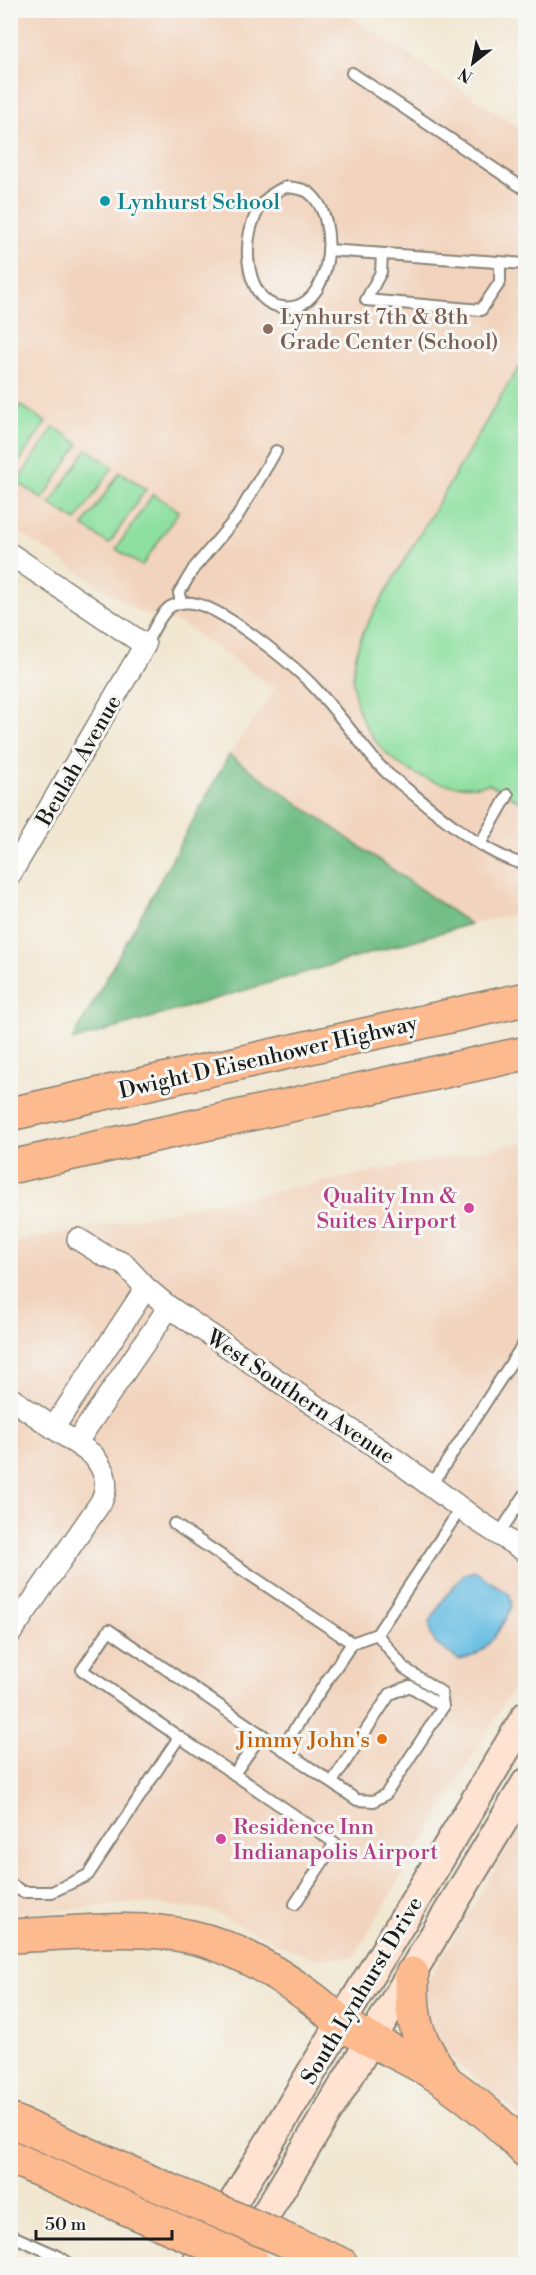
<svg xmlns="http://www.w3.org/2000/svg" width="536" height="2275" font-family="'Libre Bodoni',serif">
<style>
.built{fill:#f2d4be}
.green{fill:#8ee0a0;stroke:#557e5e;stroke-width:1.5}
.forest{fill:#72be86;stroke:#476d51;stroke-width:1.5}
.water{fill:#66bde3;stroke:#416c80;stroke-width:1.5}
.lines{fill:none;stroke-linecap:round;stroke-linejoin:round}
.lane-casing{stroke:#868276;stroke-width:14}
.street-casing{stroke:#868276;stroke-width:24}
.secondary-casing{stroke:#868276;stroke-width:32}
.highway-casing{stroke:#868276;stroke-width:36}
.lane{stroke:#fff;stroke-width:10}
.street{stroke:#fff;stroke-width:21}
.secondary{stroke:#fee3d2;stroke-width:28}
.highway{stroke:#fcba8e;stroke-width:33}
.highway-bridge-casing{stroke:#868276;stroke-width:36;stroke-linecap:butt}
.highway-bridge{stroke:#fcba8e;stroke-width:33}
.culture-dot{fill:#0f9aa8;stroke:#f6f6f2;stroke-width:2}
.education-dot{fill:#8d6e63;stroke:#f6f6f2;stroke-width:2}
.hotel-dot{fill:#d1479c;stroke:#f6f6f2;stroke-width:2}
.food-dot{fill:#e8710a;stroke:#f6f6f2;stroke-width:2}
.labels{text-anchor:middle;stroke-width:6;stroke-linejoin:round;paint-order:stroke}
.culture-label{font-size:22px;fill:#0d838f;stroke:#f6f6f2;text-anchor:start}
.education-label{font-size:22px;fill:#785e54;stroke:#f6f6f2;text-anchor:start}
.street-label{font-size:22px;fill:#1c1c1c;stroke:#f6f6f2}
.hotel-label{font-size:22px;fill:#b23c85;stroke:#f6f6f2;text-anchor:end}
.food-label{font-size:22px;fill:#c56008;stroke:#f6f6f2;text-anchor:end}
</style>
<rect width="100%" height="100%" fill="#f6f6f2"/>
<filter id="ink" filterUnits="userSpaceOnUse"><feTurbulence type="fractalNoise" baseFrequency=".0167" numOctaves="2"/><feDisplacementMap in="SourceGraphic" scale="12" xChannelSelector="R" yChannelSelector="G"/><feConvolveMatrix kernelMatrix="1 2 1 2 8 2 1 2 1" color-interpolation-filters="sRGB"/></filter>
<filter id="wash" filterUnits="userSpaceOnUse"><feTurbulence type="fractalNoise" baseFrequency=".008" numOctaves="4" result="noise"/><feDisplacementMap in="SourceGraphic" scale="24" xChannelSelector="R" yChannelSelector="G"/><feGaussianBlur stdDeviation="1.35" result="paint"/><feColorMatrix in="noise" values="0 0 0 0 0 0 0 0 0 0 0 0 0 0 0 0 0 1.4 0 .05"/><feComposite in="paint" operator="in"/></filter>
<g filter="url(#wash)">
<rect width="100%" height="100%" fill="#f1e7d1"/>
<!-- built -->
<g class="built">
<polygon points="10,11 342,11 525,132 525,912 470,924 229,755 275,689 182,624 139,612 11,527"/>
<polygon points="525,1142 525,1668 354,1957 316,1959 276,1943 210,1910 138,1903 49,1912 11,1913 10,1243"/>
<polygon points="525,1819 525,2124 513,2109 442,2051 426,2022 426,1984"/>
</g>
<!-- green -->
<g class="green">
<path d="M525,360L526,794L520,802L490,784C425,798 356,749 353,681C353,658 359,638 370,619L510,381Z"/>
<polygon points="20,405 46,422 11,474 11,419"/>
<polygon points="54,427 79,444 43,499 17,482"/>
<polygon points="87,449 113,467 76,521 50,504"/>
<polygon points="120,472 146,489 109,544 83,526"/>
<polygon points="153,494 179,511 142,566 116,549"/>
</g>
<!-- forest -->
<polygon class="forest" points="229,755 470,924 72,1041"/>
<!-- water -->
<path class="water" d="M475,1571L510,1595L512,1607C500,1629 487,1657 459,1660L436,1644L431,1635L430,1622L444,1598L464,1574Z"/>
</g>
<g filter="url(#ink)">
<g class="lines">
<defs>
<g id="lane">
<polyline points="352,73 526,190"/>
<path d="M286,187C293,188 301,188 308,192C343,216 332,315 282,307C271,306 262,299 257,290C239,257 247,200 286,187Z"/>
<polyline points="328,250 526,264"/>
<polyline points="382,254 381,272 366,300 481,310 500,282 500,262"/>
<polyline points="181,603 179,593 194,568 237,517 276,451"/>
<path d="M145,645C152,634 159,615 170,607C178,602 189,602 197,604C227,611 295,666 316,689C338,713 357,739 378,764L388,774C422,800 485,858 526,864"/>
<polyline points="480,844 508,795"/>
<polyline points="431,1486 526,1340"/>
<polyline points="174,1524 352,1643"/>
<polyline points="499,1534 526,1493"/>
<polyline points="179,1737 82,1670 109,1630 357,1800 374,1801 386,1794 443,1707 441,1692 404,1668 377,1634"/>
<polyline points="282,1748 352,1643 377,1634 461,1508"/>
<polyline points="234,1774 335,1843 295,1904"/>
<polyline points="332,1782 390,1694 410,1686 443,1707"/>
<polyline points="10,1884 23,1892 52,1892 88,1875 179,1737 234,1774 262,1734"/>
<polyline points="10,2235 58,2256 70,2264"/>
</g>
<g id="street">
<polyline points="10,554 145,645 10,875"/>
<polyline points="78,1239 105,1256 123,1263 146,1288 169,1307 400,1463 478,1521 526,1552"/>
<path d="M10,1398L93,1455C105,1471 110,1483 101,1502L10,1634"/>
<polyline points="54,1427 146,1288"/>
<polyline points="76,1443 169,1307"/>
</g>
<g id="secondary">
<polyline points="246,2247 526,1783"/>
<polyline points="196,2264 526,1716"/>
</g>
<g id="highway">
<polyline points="10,1114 526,999"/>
<polyline points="10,1167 526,1053"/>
<path d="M10,1936C67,1934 137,1924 192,1937C233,1946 279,1974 313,1999C324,2007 333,2017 344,2025C377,2046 415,2059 447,2082C475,2102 503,2126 526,2151"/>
<path d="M412,1974C411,2024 416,2036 444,2078"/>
<polyline points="10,2120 178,2194"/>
<polyline points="10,2157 160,2223"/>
<polyline points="304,2248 341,2264"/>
</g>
</defs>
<!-- lane casing -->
<use href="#lane" class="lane-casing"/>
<!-- street casing -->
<use href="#street" class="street-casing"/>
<!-- secondary casing -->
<use href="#secondary" class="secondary-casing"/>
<!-- highway casing -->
<use href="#highway" class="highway-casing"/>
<!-- lane -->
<use href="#lane" class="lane"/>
<!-- street -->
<use href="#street" class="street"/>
<!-- secondary -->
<use href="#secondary" class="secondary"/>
<!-- highway -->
<use href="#highway" class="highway"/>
<defs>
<g id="highway-bridge">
<polyline points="178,2194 304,2248"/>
<polyline points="160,2223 254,2264"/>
</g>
</defs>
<!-- highway-bridge casing -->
<use href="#highway-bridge" class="highway-bridge-casing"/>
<!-- highway-bridge -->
<use href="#highway-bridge" class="highway-bridge"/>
</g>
</g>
<!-- markers -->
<circle class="culture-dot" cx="105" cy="201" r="6"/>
<circle class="education-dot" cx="268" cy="329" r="6"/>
<g class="hotel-dot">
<circle cx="469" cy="1208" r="6"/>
<circle cx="221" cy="1839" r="6"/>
</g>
<circle class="food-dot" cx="382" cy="1739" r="6"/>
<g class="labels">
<!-- culture labels -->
<g class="culture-label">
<text x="117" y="209">Lynhurst School</text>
</g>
<!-- education labels -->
<g class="education-label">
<text x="280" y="324">Lynhurst 7th &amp; 8th<tspan x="280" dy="25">Grade Center (School)</tspan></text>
</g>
<!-- street labels -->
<g class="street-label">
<text transform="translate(78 760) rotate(-60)" y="8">Beulah Avenue</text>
<text transform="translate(268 1056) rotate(-13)" y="8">Dwight D Eisenhower Highway</text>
<text transform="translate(301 1396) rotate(34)" y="8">West Southern Avenue</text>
<text transform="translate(361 1990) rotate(-59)" y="8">South Lynhurst Drive</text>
</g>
<!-- hotel labels -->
<g class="hotel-label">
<text x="457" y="1203">Quality Inn &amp;<tspan x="457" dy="25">Suites Airport</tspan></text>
<text x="233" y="1834" text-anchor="start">Residence Inn<tspan x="233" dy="25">Indianapolis Airport</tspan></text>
</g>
<!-- food labels -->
<g class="food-label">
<text x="370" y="1747">Jimmy John's</text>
</g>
</g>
<!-- margin -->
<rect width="536" height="2275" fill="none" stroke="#f6f6f2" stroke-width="36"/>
<!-- north arrow -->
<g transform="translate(473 63) rotate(211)" stroke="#f6f6f2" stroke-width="4.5" paint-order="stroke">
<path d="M0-4.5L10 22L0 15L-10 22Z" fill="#1c1c1c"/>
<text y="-9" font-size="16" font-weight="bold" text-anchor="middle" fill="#1c1c1c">N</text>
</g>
<!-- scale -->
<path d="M36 2230v9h136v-9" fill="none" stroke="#1c1c1c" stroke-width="3"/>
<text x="45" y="2230" font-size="18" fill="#1c1c1c" stroke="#f6f6f2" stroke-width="4.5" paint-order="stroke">50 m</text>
</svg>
